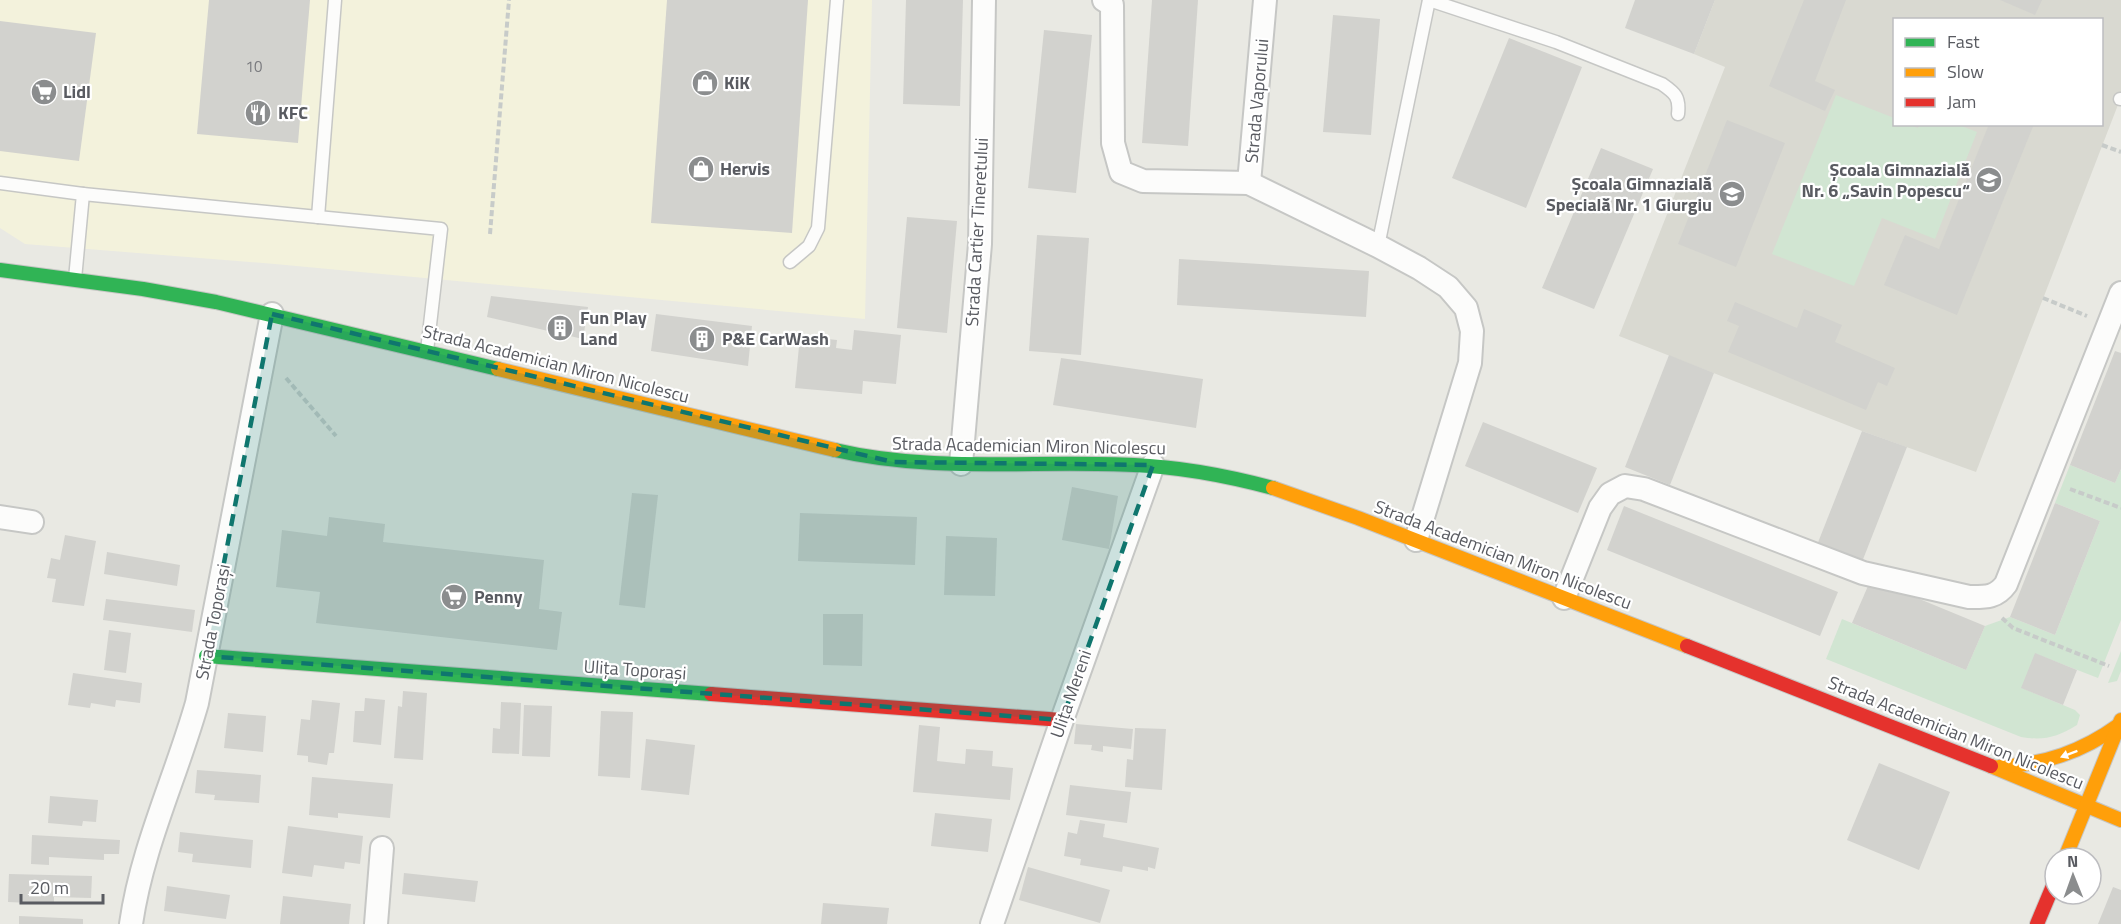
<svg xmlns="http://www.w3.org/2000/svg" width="2121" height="924" font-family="'Titillium Web',sans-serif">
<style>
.commercial{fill:#f3f2dc}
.education{fill:#d9d9d1;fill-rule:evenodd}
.green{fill:#d1e5d2}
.building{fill:#d2d2ce}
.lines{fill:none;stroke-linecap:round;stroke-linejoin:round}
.lane-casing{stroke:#c6c7c5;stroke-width:15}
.street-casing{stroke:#c6c7c5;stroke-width:26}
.fast-casing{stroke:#c6c6c4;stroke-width:16}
.slow-casing{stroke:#c6c6c4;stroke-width:16}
.jam-casing{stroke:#c6c6c4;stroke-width:16}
.path{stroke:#c7cbc9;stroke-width:4;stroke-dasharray:6 3;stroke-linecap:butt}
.lane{stroke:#fcfcfb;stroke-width:12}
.street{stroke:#fcfcfb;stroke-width:22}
.fast{stroke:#30b455;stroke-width:14}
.slow{stroke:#ff9f0a;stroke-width:14}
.jam{stroke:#e5322d;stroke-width:14}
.oneway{fill:#fff}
.marked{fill:#0f766e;fill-opacity:0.2;stroke:#0f766e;stroke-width:4.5;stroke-dasharray:12 8;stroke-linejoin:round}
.labels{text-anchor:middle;stroke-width:4.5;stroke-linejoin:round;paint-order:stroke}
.number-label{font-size:15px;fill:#78797d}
.poi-label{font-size:18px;font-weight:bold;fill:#595b61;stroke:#fff;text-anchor:start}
.street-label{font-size:18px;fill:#595b61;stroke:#fff}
</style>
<rect width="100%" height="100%" fill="#e9e9e3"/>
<!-- commercial -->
<polygon class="commercial" points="0,0 872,0 865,319 275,264 25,244 0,228"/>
<!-- education -->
<path class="education" d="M1715,0H2121V97L1976,472L1862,431L1619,336L1725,67L1694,54ZM1894,20H2102V124H1894Z"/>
<!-- green -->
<g class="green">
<polygon points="1836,95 1894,118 1894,124 1910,125 1918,128 1919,125 1959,125 1977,132 1935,239 1882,218 1854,286 1772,254"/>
<path d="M2070,465L2115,483L2121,469V620L2098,678L2036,654L2022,688L2075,710L2080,715L2077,725C2057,737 2044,741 2021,737L1826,659L1842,619L1966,670L1985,626L2010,617L2055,635L2100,521L2055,503Z"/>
<polygon points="2121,651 2121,671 2117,681 2108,683"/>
</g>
<!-- building -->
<g class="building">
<polygon points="209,0 310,0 298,143 197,134"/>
<polygon points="667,0 808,0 792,233 651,223"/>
<polygon points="906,0 963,0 960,106 903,104"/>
<polygon points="1152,0 1198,0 1188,146 1142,143"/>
<polygon points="1635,0 1715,0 1694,54 1625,28"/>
<polygon points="1804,0 1846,0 1815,81 1835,90 1825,111 1769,86"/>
<polygon points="2000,0 2042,0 2035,15"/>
<polygon points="1333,15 1380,19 1371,135 1323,132"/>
<polygon points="0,21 96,33 79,161 0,151"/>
<polygon points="1044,30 1092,35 1076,193 1028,188"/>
<polygon points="1509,38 1582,67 1526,208 1452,178"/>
<polygon points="1727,120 1785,143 1736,267 1678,244"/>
<polygon points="1989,124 2034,124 1957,315 1884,285 1905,235 1939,249"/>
<polygon points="1601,148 1653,169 1594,309 1542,288"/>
<polygon points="907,217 957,221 947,333 897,328"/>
<polygon points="1037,235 1089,238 1081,355 1029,351"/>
<polygon points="1179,259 1369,271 1366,317 1177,305"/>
<polygon points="491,296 588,307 583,339 487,317"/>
<polygon points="1735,302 1797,328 1804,309 1842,325 1835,342 1895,368 1887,386 1878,382 1866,410 1728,352 1739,326 1727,321"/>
<polygon points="656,314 752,326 748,366 651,351"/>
<polygon points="854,330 901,335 896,384 863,381 862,394 795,388 800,336 837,340 836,348 852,350"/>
<polygon points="2115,351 2121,353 2121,469 2115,483 2070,465"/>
<polygon points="1669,355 1714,373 1670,485 1625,467"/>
<polygon points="1061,358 1203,379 1196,428 1053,405"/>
<polygon points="1483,422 1597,468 1578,513 1465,466"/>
<polygon points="1862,431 1907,447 1862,562 1817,545"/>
<polygon points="1072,487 1118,496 1109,549 1062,540"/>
<polygon points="632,493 658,495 645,608 619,605"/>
<polygon points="2055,503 2100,521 2055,635 2010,617"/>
<polygon points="1624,506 1838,592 1820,636 1607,550"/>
<polygon points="800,513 917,517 915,565 798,561"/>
<polygon points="329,517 385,524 383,542 544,560 539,609 562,612 557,650 316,623 320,592 276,587 282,530 327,536"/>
<polygon points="65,535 96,541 84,606 52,602 56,579 47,578 51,558 60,560"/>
<polygon points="946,536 997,538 995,596 944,595"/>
<polygon points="107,552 180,565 177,586 104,574"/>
<polygon points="1871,579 1985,626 1966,670 1852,623"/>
<polygon points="106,599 195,610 192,632 103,620"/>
<polygon points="823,614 863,614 862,666 823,665"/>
<polygon points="109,630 131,633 126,673 104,670"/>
<polygon points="2035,653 2077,670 2063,705 2021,688"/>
<polygon points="73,673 142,683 140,703 116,700 115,707 91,703 90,708 68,705"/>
<polygon points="403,691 427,693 423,760 394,758 398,706 402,707"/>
<polygon points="365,698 385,700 381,745 353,742 355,711 364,711"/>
<polygon points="312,700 340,703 334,753 329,753 327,765 308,762 308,756 297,755 301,719 310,720"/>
<polygon points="501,702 521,703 519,754 492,753 493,728 500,729"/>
<polygon points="524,705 552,706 550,757 522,756"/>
<polygon points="601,711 633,712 630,778 598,776"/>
<polygon points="228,713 266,716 263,752 224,748"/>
<polygon points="1076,724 1133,729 1131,749 1103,746 1103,752 1091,750 1092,745 1074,744"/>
<polygon points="919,725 940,727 937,761 965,764 966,749 993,751 992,766 1013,768 1010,800 913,792"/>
<polygon points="1135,728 1166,729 1162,790 1125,787 1127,759 1133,760"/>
<polygon points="646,739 695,745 689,795 641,790"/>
<polygon points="1879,763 1950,792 1919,870 1847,840"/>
<polygon points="197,770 261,775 259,803 214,800 215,795 195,793"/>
<polygon points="312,777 393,784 390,818 338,813 338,818 309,815"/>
<polygon points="1070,785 1131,792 1127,823 1066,815"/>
<polygon points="50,796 98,800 96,822 83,821 82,826 48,823"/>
<polygon points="935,813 992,819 988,852 931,846"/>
<polygon points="1080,820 1105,824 1103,837 1159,848 1155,869 1148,867 1148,871 1123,866 1122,872 1080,865 1081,859 1064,856 1068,832 1077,834"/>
<polygon points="288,826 363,836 360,864 345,862 344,869 314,865 312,877 282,873"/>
<polygon points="180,832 253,840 251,868 192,862 193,854 178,852"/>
<polygon points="32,835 120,840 119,854 104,854 104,860 49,857 49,865 31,864"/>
<polygon points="1028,867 1110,890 1100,923 1019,900"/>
<polygon points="404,873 478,881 475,902 402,894"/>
<polygon points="9,874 92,876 91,898 54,897 54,904 8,902"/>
<polygon points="167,886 230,895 226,919 164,911"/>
<polygon points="2113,887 2121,890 2121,924 2098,924"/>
<polygon points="283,896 351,904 349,924 280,924"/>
<polygon points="823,903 889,908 887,924 821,924"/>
<polygon points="19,916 83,919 83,924 19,924"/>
</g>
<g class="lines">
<defs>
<g id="lane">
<path d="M1429,0L1556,42L1662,84C1675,93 1680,97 1678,114"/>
<polyline points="2120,99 2121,99"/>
<polyline points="0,183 83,194 75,279"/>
<polyline points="83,194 441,229 427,351"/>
<polyline points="318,217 335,0"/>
<polyline points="1378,246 1429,0"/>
<polyline points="790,262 809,246 818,228 837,0"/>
</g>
<g id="street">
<polyline points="1104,0 1112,5 1113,143 1121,172 1143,181 1249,183 1265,0"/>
<polyline points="1249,183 1378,246 1419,268 1448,287 1466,308 1472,331 1470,363 1416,540"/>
<polyline points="961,464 980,244 984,0"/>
<polyline points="0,517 32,522"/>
<path d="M1564,598L1600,508L1610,494L1625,486L1644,489L1863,573L1969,597C1985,597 1996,598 2006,584L2121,293"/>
<path d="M131,924C142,847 176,777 197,703L272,314"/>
<polyline points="376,924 382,848"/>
<polyline points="992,924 1062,720 1153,465"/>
</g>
<g id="fast">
<polyline points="0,270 143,289 216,302 498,369"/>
<path d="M835,450C933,473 1034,460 1134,465C1181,467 1228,476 1273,488"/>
<polyline points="206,656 711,694"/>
</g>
<g id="slow">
<polyline points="498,369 835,450"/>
<polyline points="1273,488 1358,518 1687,646"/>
<polyline points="1991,766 2121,820"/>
<path d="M1999,767C2045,764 2082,752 2119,725"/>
<polyline points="2065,858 2121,720"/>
</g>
<g id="jam">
<polyline points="1687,646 1991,766"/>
<polyline points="711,694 1062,720"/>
<polyline points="2037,924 2055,881"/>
</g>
</defs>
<!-- lane casing -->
<use href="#lane" class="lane-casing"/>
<!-- street casing -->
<use href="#street" class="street-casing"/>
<!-- fast casing -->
<use href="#fast" class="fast-casing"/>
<!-- slow casing -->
<use href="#slow" class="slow-casing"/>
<!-- jam casing -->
<use href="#jam" class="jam-casing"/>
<!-- path -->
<g class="path">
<polyline points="2102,145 2121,152"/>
<polyline points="490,234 509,0"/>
<polyline points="2043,298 2087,316"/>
<polyline points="286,378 336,436"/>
<polyline points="2070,489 2121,508"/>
<polyline points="2002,618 2013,628 2109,666"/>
</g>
<!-- lane -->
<use href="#lane" class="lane"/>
<!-- street -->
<use href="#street" class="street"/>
<!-- fast -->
<use href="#fast" class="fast"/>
<!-- slow -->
<use href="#slow" class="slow"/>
<!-- jam -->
<use href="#jam" class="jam"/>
</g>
<!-- one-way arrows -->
<defs><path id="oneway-solid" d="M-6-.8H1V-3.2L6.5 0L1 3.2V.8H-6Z" transform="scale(1.5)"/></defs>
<use class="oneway" href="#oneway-solid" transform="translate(2069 754) rotate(159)"/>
<!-- marked area -->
<path class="marked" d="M272,314L893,462L1153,465L1062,720L206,656Z"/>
<!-- icons -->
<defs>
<symbol id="shop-disc" viewBox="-11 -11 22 22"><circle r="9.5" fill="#8b8d8e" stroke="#fff"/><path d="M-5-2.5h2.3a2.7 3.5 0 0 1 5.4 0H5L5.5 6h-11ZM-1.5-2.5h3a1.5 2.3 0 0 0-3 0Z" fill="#fff"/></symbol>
<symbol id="supermarket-disc" viewBox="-11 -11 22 22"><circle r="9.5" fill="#8b8d8e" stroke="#fff"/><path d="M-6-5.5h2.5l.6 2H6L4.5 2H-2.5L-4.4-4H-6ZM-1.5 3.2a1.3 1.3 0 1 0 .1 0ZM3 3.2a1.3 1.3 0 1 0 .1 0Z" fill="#fff"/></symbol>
<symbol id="restaurant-disc" viewBox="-11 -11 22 22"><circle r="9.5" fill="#8b8d8e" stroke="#fff"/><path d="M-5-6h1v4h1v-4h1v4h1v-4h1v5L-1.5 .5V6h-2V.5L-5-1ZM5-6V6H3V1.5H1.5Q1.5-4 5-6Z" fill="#fff"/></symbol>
<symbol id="school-disc" viewBox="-11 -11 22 22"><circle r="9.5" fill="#8b8d8e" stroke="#fff"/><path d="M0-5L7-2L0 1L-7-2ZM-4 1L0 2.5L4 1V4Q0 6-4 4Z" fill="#fff"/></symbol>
<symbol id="building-disc" viewBox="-11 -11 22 22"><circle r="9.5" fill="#8b8d8e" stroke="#fff"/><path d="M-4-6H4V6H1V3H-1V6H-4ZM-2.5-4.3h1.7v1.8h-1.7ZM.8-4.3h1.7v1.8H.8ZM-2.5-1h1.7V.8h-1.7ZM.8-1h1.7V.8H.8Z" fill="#fff"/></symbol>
</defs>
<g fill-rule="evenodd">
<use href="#shop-disc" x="690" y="68" width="30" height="30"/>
<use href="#supermarket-disc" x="29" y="77" width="30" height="30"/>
<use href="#restaurant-disc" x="243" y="98" width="30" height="30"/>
<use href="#shop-disc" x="686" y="154" width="30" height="30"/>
<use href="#school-disc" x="1974" y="165" width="30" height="30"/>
<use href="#school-disc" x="1717" y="179" width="30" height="30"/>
<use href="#building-disc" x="545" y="313" width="30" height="30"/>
<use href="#building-disc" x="687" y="324" width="30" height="30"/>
<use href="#supermarket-disc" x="439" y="582" width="30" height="30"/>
</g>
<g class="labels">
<!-- number labels -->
<g class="number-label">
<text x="254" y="72">10</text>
</g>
<!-- poi labels -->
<g class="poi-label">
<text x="724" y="89">KiK</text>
<text x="63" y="98">Lidl</text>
<text x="278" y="119">KFC</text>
<text x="720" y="175">Hervis</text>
<text x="1970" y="176" text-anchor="end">Școala Gimnazială<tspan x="1970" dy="21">Nr. 6 „Savin Popescu“</tspan></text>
<text x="1712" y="190" text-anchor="end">Școala Gimnazială<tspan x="1712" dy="21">Specială Nr. 1 Giurgiu</tspan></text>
<text x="580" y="324">Fun Play<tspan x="580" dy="21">Land</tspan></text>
<text x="722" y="345">P&amp;E CarWash</text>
<text x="474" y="603">Penny</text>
</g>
<!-- street labels -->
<g class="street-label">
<text transform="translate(1257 101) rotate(-85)" y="6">Strada Vaporului</text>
<text transform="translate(977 232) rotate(-87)" y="6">Strada Cartier Tineretului</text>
<text transform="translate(556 364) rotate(14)" y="6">Strada Academician Miron Nicolescu</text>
<text transform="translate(1029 446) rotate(1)" y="6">Strada Academician Miron Nicolescu</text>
<text transform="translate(1503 555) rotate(21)" y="6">Strada Academician Miron Nicolescu</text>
<text transform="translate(213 622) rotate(-79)" y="6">Strada Toporași</text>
<text transform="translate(635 670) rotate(4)" y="6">Ulița Toporași</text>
<text transform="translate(1071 694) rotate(-71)" y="6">Ulița Mereni</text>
<text transform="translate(1956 733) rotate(22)" y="6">Strada Academician Miron Nicolescu</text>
</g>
</g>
<!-- legend -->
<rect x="1893" y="18" width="210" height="108" fill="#ffffff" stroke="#bdbdc0" stroke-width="1.5"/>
<rect x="1905" y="38" width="30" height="9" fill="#30b455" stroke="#bdbdc0" stroke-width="1.5"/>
<text x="1947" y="48" font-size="18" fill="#595b61">Fast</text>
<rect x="1905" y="68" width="30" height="9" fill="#ff9f0a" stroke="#bdbdc0" stroke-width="1.5"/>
<text x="1947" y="78" font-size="18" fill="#595b61">Slow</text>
<rect x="1905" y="98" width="30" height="9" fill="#e5322d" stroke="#bdbdc0" stroke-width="1.5"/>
<text x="1947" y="108" font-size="18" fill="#595b61">Jam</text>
<!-- north arrow -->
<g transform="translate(2073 876) rotate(359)"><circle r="28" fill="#ffffff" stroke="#bdbdc0" stroke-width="1.5"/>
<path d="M0-4.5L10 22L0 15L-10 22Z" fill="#8b8d8e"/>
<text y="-9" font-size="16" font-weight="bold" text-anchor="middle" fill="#595b61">N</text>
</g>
<!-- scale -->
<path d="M21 894v9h82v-9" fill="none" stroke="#595b61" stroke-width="3"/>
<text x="30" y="894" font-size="18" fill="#595b61" stroke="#ffffff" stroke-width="4.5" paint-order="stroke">20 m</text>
</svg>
